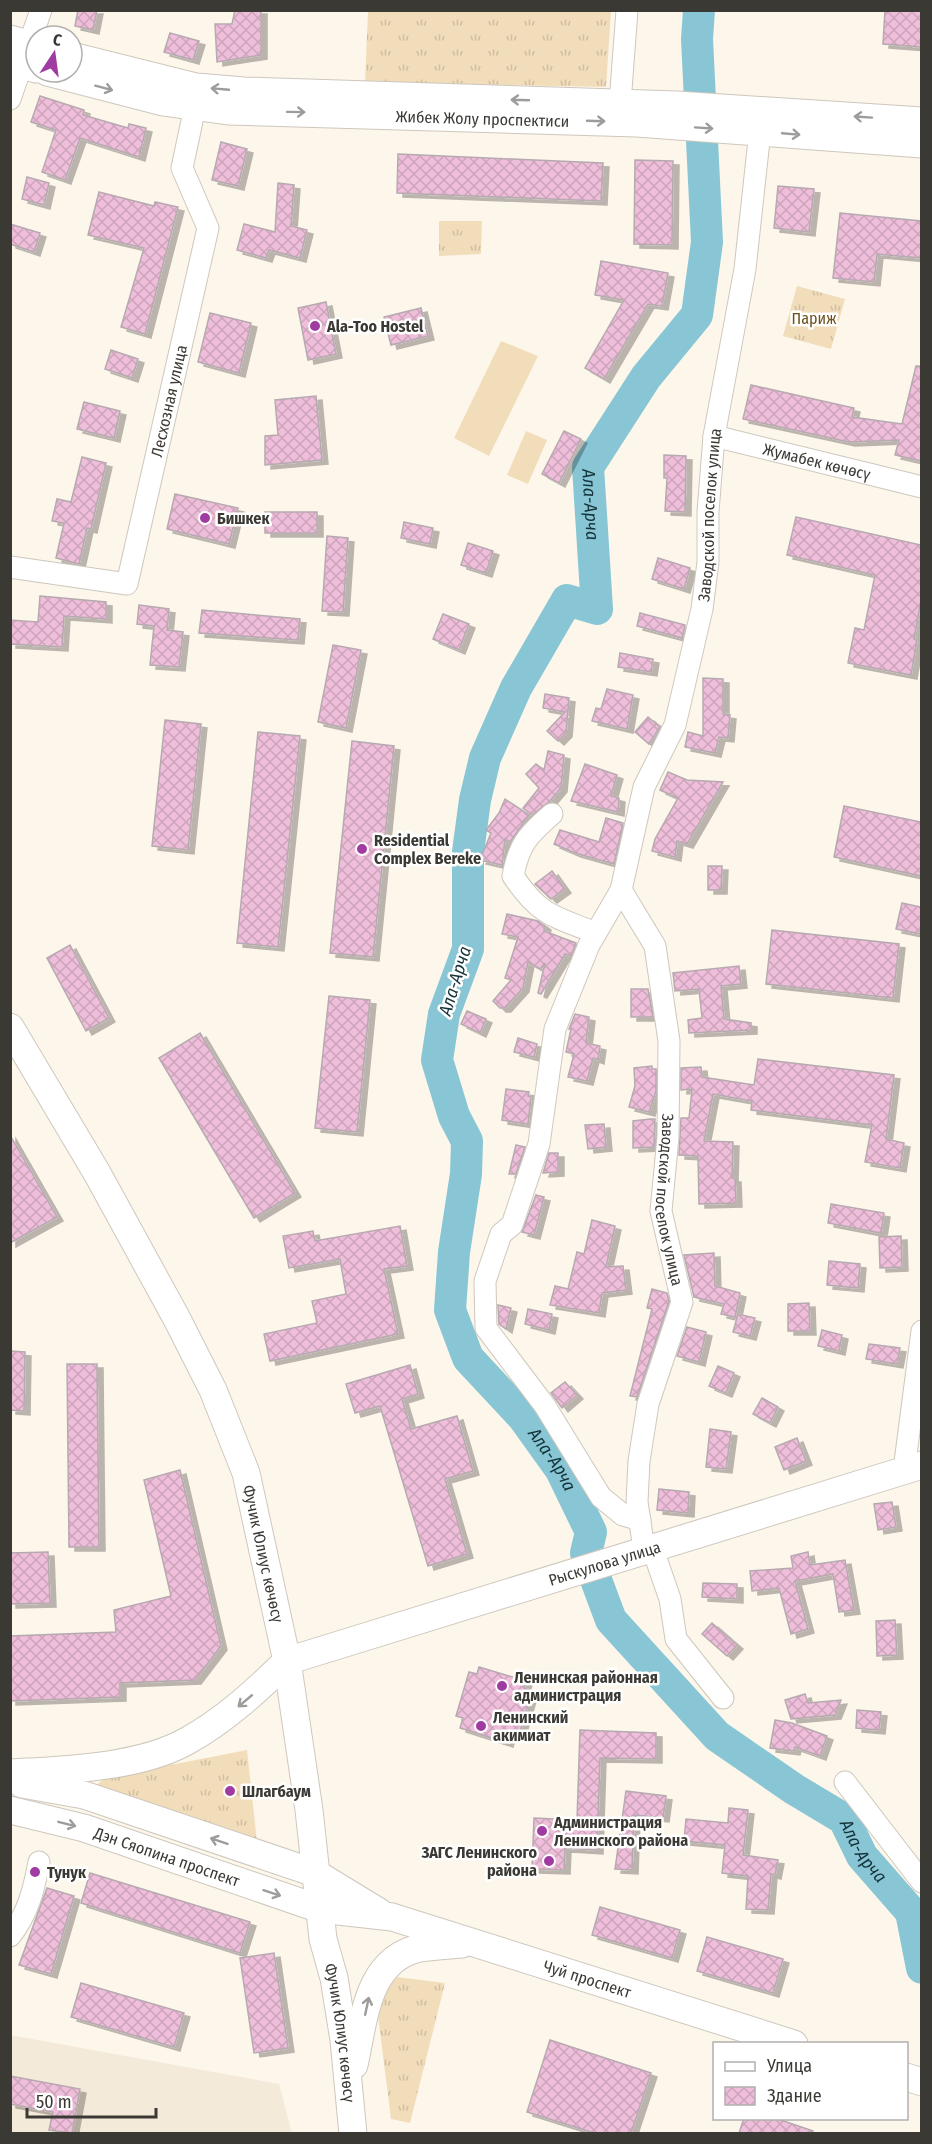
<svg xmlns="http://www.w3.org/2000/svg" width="932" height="2144" font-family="'Fira Sans Condensed',sans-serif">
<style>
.built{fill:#f4ead9}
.grass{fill:url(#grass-tufts)}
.pitch{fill:#f2ddba}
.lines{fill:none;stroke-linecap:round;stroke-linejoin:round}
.river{stroke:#89c6d5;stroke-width:32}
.building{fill:url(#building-cross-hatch);stroke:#b6aab0;stroke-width:1.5;filter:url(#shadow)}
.minor-casing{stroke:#cec7bd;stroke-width:23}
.major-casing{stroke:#cec7bd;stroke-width:29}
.minor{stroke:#fff;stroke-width:21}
.major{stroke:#fff;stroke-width:27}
.oneway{stroke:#9d9c9a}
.poi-dot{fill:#a03ca1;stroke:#fff;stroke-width:2}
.labels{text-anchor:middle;stroke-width:5;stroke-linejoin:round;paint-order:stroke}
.street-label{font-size:16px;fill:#3b3934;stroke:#fff}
.park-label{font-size:16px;fill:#6d521e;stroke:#fff}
.poi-label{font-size:16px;font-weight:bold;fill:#3b3934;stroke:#fff;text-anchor:start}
.water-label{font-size:18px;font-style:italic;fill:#14333a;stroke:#fff}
</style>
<defs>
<pattern id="grass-tufts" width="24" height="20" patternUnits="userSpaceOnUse" patternTransform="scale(1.5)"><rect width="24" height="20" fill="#f2ddba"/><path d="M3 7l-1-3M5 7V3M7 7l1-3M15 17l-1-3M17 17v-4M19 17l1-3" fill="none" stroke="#d0bea0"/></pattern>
<pattern id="building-cross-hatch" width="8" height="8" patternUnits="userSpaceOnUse" patternTransform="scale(1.5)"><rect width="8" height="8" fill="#efbeda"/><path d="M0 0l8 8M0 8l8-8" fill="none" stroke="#cea4bc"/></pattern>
<filter id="shadow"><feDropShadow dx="6" dy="4" stdDeviation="0" flood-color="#0004"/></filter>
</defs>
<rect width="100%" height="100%" fill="#fdf6eb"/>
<!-- built -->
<polygon class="built" points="10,2035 279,2084 292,2133 11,2133"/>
<!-- grass -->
<g class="grass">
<polygon points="368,11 611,11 606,87 365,82"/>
<polygon points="439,221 482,221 481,254 439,256"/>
<polygon points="797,286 845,299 831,349 783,336"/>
<polygon points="247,1750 257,1842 97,1785 104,1778"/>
<polygon points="397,1977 445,1983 410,2123 391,2119 376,2000"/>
</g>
<!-- pitch -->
<g class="pitch">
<polygon points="501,341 538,356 489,456 454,438"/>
<polygon points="526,431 547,440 528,484 507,475"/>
</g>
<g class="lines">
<!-- river -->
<path class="river" id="s1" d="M699,10L697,39L707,242L697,315L646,377L588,467L597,609L567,600L516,688L485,758L475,800L468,852V949L444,1014L437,1060L454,1116L467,1141L466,1174L454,1252L450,1310L468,1358L523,1417L561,1470L591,1532L586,1553L611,1620L717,1736L794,1789L844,1819L862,1856L911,1912L922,1968"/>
</g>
<!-- building -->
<g class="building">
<polygon points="78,10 97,10 93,30 75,26"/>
<polygon points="235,10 261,10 261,55 217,62 215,24 232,24"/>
<polygon points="885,10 921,10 921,47 883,44"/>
<polygon points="170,33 199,41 193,60 164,52"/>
<polygon points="40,96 84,110 83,115 128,128 129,124 146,128 139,157 80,138 65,180 42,172 56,130 31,122"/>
<polygon points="221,142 247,149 238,186 212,180"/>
<polygon points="398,154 603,163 601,201 397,193"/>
<polygon points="635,160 673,161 672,245 634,244"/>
<polygon points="27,177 49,183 44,205 22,199"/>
<polygon points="278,183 294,185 291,226 307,230 300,258 269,250 266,258 237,250 244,224 275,232"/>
<polygon points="778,186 814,189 809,232 774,228"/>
<polygon points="99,192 154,206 155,202 178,207 145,334 121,327 144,248 88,235"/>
<polygon points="840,213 921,221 921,258 877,254 874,282 833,278"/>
<polygon points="10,224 40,233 34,252 10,244"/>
<polygon points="601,261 668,273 662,306 648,304 604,379 585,368 624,300 595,295"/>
<polygon points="326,302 336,354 308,360 298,308"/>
<polygon points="421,308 428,336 391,345 384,317"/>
<polygon points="210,313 251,323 239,373 198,362"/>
<polygon points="111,350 138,359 132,378 105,369"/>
<polygon points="916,366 921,366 921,461 895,455 899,440 849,442 743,419 751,385 854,408 852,417 902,424"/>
<polygon points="316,396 322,460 265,465 265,436 278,435 275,400"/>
<polygon points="84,402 120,411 114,438 77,429"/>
<polygon points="564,431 581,439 559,483 542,474"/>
<polygon points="664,455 686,456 685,512 665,511 667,478 664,478"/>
<polygon points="82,457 106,463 91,529 87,528 79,564 56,558 64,523 52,521 57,499 71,502"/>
<polygon points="175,494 238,508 229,544 167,529"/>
<rect x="265" y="512" width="52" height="21"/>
<polygon points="796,517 921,545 921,600 914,639 917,640 911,675 848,663 855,628 864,630 875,575 787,555"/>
<polygon points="404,522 433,528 430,544 401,538"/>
<polygon points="327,536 348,538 343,612 322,611"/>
<polygon points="468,543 493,551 486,573 461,565"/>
<polygon points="658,558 690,568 684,589 652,579"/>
<polygon points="40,596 106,602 106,619 64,616 62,647 10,644 10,620 38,622"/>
<polygon points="139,605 169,609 167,630 183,632 179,667 150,665 154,626 137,624"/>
<polygon points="202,610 300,619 298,640 199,633"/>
<polygon points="640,613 685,625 682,638 637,626"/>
<polygon points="443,614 469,624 459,650 433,639"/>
<polygon points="333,645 361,650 346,728 318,722"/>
<polygon points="620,653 653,659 651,672 618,667"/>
<polygon points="703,678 723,679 723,714 730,715 728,738 719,737 715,753 685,747 688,732 703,736"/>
<polygon points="607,689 633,695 627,729 592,721 596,708 601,709"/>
<polygon points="545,694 569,698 566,733 558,741 547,731 565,712 543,708"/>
<polygon points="648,717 660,727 649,744 635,732"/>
<polygon points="165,720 201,724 188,850 152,846"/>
<polygon points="258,732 300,736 278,947 237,943"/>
<polygon points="352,741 394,746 373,957 330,953"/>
<polygon points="548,751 564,755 561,788 550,801 532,815 523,808 539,788 526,774 536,764 544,770"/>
<polygon points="585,764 617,775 611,796 619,798 618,812 571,801"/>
<polygon points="668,772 687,780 723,782 687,844 677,841 675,857 652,851 655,839 678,798 660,790"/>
<polygon points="505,799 529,815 510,842 505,839 502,865 480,860 491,833 486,830 499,813"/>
<polygon points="844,806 921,822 921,876 834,857"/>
<polygon points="606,818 623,823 614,864 575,853 554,844 560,830 599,842"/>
<polygon points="708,866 722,866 721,890 708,890"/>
<polygon points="552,871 565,889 551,899 535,884"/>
<polygon points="902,903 921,907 921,934 896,929"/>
<polygon points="507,914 538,921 545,926 544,931 576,943 571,956 565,954 541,994 538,993 545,963 540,969 528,962 523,988 505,1008 500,1008 493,1001 511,980 505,978 518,937 502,934"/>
<polygon points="772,930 899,944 893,998 766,984"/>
<polygon points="70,945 109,1018 86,1031 47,958"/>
<polygon points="739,966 741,984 721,986 724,1019 751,1023 751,1030 689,1033 688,1020 702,1018 699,989 675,991 673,973"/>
<polygon points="631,989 648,989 653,1017 631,1017"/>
<polygon points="329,996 370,1000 357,1132 315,1128"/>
<polygon points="467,1011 486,1019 480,1033 461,1024"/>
<polygon points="575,1014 589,1017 586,1043 600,1046 598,1060 593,1058 587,1081 568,1077 574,1054 566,1052 571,1029 569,1029"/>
<polygon points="200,1033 295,1193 254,1218 159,1058"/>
<polygon points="518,1038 537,1044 534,1057 514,1052"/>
<polygon points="758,1059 894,1075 886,1139 904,1143 900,1168 865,1162 872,1125 751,1110 752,1101 713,1094 704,1141 733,1142 732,1178 735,1178 736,1203 699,1204 698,1156 679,1155 681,1118 689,1118 692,1089 681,1090 681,1068 701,1067 702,1077 754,1085"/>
<polygon points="652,1066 652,1069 656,1069 656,1091 649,1112 629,1107 635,1086 634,1068"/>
<polygon points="506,1089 529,1092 528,1096 531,1097 528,1124 502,1120"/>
<polygon points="650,1119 655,1119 654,1147 633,1148 633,1121"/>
<polygon points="604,1124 606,1147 588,1149 585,1125"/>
<polygon points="10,1135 57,1217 10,1243"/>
<polygon points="516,1145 525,1147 516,1174 509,1174"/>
<polygon points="549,1153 558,1153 558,1172 543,1173"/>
<polygon points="536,1195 544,1197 534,1235 522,1232"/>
<polygon points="831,1204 884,1213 881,1233 828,1223"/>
<polygon points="592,1220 615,1226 606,1267 623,1266 626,1290 602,1293 599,1313 550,1305 555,1286 568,1289 577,1252 584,1254"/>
<polygon points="400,1226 407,1266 384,1269 398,1334 270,1361 264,1334 317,1323 312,1301 346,1294 340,1259 289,1268 283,1236 313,1231 315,1241"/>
<polygon points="901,1236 902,1267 880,1268 879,1237"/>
<polygon points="714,1253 715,1286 740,1293 735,1317 721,1314 724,1304 694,1297 684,1255"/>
<polygon points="829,1261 860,1264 858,1288 827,1285"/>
<polygon points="652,1289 667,1293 669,1301 637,1397 630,1396 652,1309 647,1308"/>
<polygon points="809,1303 810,1331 788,1331 788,1304"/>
<polygon points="498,1305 511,1308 506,1329 499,1324"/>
<polygon points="528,1309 552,1314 549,1330 525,1324"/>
<polygon points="738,1314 755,1318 750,1336 733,1332"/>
<polygon points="687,1327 706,1332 699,1362 677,1356"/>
<polygon points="822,1330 842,1335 839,1351 818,1346"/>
<polygon points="869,1344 900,1348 897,1364 866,1359"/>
<polygon points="10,1351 25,1352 24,1411 10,1410"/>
<polygon points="67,1364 97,1364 99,1547 69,1547"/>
<polygon points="410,1365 418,1394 402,1399 411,1429 457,1416 473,1471 445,1479 467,1554 428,1566 380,1406 355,1413 346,1384"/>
<polygon points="718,1366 734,1373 726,1393 709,1386"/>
<polygon points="565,1382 577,1395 562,1408 551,1393"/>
<polygon points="762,1398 778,1407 770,1423 753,1414"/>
<polygon points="710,1429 731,1432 726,1469 706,1467"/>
<polygon points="797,1438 806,1461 784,1470 775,1447"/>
<polygon points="180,1470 221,1646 195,1680 120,1683 120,1697 10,1701 10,1636 116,1632 114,1610 171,1596 144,1480"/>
<polygon points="659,1489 689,1492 688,1513 657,1510"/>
<polygon points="892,1502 896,1527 878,1530 874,1504"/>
<polygon points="48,1552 50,1603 10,1604 10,1553"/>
<polygon points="808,1552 810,1565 845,1560 854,1610 839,1612 833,1574 795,1581 808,1629 791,1634 779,1588 752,1591 750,1571 793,1568 791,1556"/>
<polygon points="703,1583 737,1584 737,1599 702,1597"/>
<polygon points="895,1620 897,1655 877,1656 876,1621"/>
<polygon points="712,1623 737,1645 727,1656 702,1634"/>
<polygon points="479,1667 526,1681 524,1688 532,1691 519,1735 510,1733 507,1743 460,1728 463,1718 456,1716 469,1672 477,1674"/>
<polygon points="805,1694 808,1703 841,1700 835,1715 791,1719 785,1700"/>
<polygon points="857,1710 881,1712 879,1730 856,1728"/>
<polygon points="775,1720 792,1723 827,1736 820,1756 795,1747 794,1751 770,1748"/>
<polygon points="580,1730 656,1733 656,1759 600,1758 597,1850 565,1848 564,1870 532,1869 534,1818 577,1820"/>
<polygon points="626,1791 666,1796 663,1818 634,1815 632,1870 615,1869"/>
<polygon points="729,1808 748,1810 743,1855 778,1860 775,1875 771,1874 768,1910 746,1909 748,1876 722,1873 725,1845 684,1841 686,1819 728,1823"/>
<polygon points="90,1873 250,1922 240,1953 81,1903"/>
<polygon points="47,1888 74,1896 51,1974 19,1965"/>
<polygon points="600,1907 680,1930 672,1958 592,1935"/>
<polygon points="707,1937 783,1959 773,1993 697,1971"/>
<polygon points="274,1953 288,2048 254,2053 240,1958"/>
<polygon points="81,1983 184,2013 174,2047 71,2017"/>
<polygon points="550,2040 651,2073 631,2133 594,2133 527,2112"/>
<polygon points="10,2076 80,2089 72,2133 49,2130 53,2112 10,2104"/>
<polygon points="744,2118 775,2118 813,2131 812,2133 739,2133"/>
</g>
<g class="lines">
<defs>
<g id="minor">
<polyline points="10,99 41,10"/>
<polyline points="620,103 627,10"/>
<path id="s2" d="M714,436L922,487"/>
<path id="s3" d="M10,567L127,584L208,228L182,168L195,107"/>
<path d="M552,814C528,835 519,844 513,876C540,916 553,916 596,933"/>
<path id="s4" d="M621,890L655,946L669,1041L668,1137L661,1211L682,1302L648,1404L639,1461L637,1502L644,1549"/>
<polyline points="904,1470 922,1331"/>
<path id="s5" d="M640,1520L623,1515L601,1497L545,1406L486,1328L485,1281L501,1234L512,1225L539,1144L555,1029L589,945L621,890L644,787L675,725L702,609L708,562V512L714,436L745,269L760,131"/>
<polyline points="652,1547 670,1599 676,1639 723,1698"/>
<polyline points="845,1782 922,1882"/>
<path d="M10,1936C28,1914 34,1889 39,1862"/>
</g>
<g id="major">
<polyline points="10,39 36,46"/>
<polyline points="72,56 196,87 244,91 677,105 922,121"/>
<polyline points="10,62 36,69"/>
<path id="s6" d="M47,72L163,102L228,111L637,123L922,144"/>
<path id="s7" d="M10,1027L97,1173L177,1319L213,1390L246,1473L287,1661L309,1810L323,1939L334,1978L344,2040L353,2134"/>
<path id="s8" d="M10,1773C64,1770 139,1768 187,1741C225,1720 256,1691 287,1661L922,1465"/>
<polyline points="22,1784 84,1795 315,1873 379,1912"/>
<path id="s9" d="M10,1810L84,1828L320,1909L392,1917L794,2044"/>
<path d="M354,2065C364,2022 366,1959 420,1948C434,1946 448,1945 462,1944"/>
<polyline points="906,2077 922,2082"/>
</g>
</defs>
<!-- minor casing -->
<use href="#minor" class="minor-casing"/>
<!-- major casing -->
<use href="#major" class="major-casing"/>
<!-- minor -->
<use href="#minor" class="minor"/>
<!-- major -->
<use href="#major" class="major"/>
</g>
<!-- one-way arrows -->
<defs><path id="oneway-shaft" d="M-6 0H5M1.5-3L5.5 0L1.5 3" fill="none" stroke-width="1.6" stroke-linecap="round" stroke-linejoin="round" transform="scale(1.5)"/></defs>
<g class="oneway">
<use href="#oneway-shaft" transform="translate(104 88) rotate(15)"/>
<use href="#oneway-shaft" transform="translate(220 89) rotate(-175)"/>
<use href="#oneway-shaft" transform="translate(520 100) rotate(-178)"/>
<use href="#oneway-shaft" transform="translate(296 112) rotate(1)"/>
<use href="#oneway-shaft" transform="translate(863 117) rotate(-176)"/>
<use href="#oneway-shaft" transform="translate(596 121) rotate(2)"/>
<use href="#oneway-shaft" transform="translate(704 128) rotate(4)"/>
<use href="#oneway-shaft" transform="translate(791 134) rotate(5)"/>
<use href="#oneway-shaft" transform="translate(245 1701) rotate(140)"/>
<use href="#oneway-shaft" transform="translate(67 1824) rotate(14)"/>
<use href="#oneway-shaft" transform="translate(219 1841) rotate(-161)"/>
<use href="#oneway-shaft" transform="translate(272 1893) rotate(18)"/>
<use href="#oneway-shaft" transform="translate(367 2006) rotate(-78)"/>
</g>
<!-- markers -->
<g class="poi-dot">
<circle cx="315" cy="326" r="6"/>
<circle cx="205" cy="518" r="6"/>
<circle cx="362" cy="849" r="6"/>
<circle cx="502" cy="1686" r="6"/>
<circle cx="481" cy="1726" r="6"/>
<circle cx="230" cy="1791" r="6"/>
<circle cx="542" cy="1831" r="6"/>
<circle cx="549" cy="1861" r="6"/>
<circle cx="35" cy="1872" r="6"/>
</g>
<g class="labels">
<!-- street labels -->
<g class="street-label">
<text dy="6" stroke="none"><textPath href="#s6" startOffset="440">Жибек Жолу проспектиси</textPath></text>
<text dy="6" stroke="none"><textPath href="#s3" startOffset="306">Лесхозная улица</textPath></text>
<text dy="6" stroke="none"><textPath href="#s2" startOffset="106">Жумабек көчөсү</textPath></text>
<text dy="6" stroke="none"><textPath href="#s5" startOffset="1106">Заводской поселок улица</textPath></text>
<text dy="6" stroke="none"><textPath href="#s4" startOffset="321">Заводской поселок улица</textPath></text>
<text dy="6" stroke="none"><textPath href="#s7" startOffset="588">Фучик Юлиус көчөсү</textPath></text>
<text dy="6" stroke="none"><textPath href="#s8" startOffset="642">Рыскулова улица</textPath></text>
<text dy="6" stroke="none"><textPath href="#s9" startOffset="164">Дэн Сяопина проспект</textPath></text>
<text dy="6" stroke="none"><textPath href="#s9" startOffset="603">Чуй проспект</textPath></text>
<text dy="6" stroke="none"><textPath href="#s7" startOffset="1074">Фучик Юлиус көчөсү</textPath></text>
</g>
<!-- park labels -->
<g class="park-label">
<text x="814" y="324">Париж</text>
</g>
<!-- poi labels -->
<g class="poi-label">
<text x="327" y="332">Ala-Too Hostel</text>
<text x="217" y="524">Бишкек</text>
<text x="374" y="846">Residential<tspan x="374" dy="18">Complex Bereke</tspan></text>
<text x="514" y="1683">Ленинская районная<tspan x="514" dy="18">администрация</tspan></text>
<text x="493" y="1723">Ленинский<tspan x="493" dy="18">акимиат</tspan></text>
<text x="242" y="1797">Шлагбаум</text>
<text x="554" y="1828">Администрация<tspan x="554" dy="18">Ленинского района</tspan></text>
<text x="537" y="1858" text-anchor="end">ЗАГС Ленинского<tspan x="537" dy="18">района</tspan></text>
<text x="47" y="1878">Тунук</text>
</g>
<!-- water labels -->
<g class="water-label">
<text dy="6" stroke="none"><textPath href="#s1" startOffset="531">Ала-Арча</textPath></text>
<text transform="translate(455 981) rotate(-73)" y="6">Ала-Арча</text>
<text dy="6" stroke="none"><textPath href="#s1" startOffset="1594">Ала-Арча</textPath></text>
<text dy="6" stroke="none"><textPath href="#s1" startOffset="2116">Ала-Арча</textPath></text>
</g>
</g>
<!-- border -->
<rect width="932" height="2144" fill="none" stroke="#3b3934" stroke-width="24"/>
<!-- legend -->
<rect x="713" y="2042" width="195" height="78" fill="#ffffff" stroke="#b1b0ae" stroke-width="1.5"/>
<rect x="725" y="2062" width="30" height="9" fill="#ffffff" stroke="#b1b0ae" stroke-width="1.5"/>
<text x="767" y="2072" font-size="18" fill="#3b3934">Улица</text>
<rect x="725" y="2087" width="30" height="18" fill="url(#building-cross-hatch)" stroke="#b1b0ae" stroke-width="1.5"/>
<text x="767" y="2102" font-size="18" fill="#3b3934">Здание</text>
<!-- north arrow -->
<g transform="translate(54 54) rotate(13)"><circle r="28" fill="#ffffff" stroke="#b1b0ae" stroke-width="1.5"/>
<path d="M0-4.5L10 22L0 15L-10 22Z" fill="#a03ca1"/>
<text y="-9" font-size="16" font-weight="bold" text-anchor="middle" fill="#3b3934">С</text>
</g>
<!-- scale -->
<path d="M27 2108v9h129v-9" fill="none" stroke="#3b3934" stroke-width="3"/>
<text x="36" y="2108" font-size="18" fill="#3b3934" stroke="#ffffff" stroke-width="4.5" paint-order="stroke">50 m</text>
</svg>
